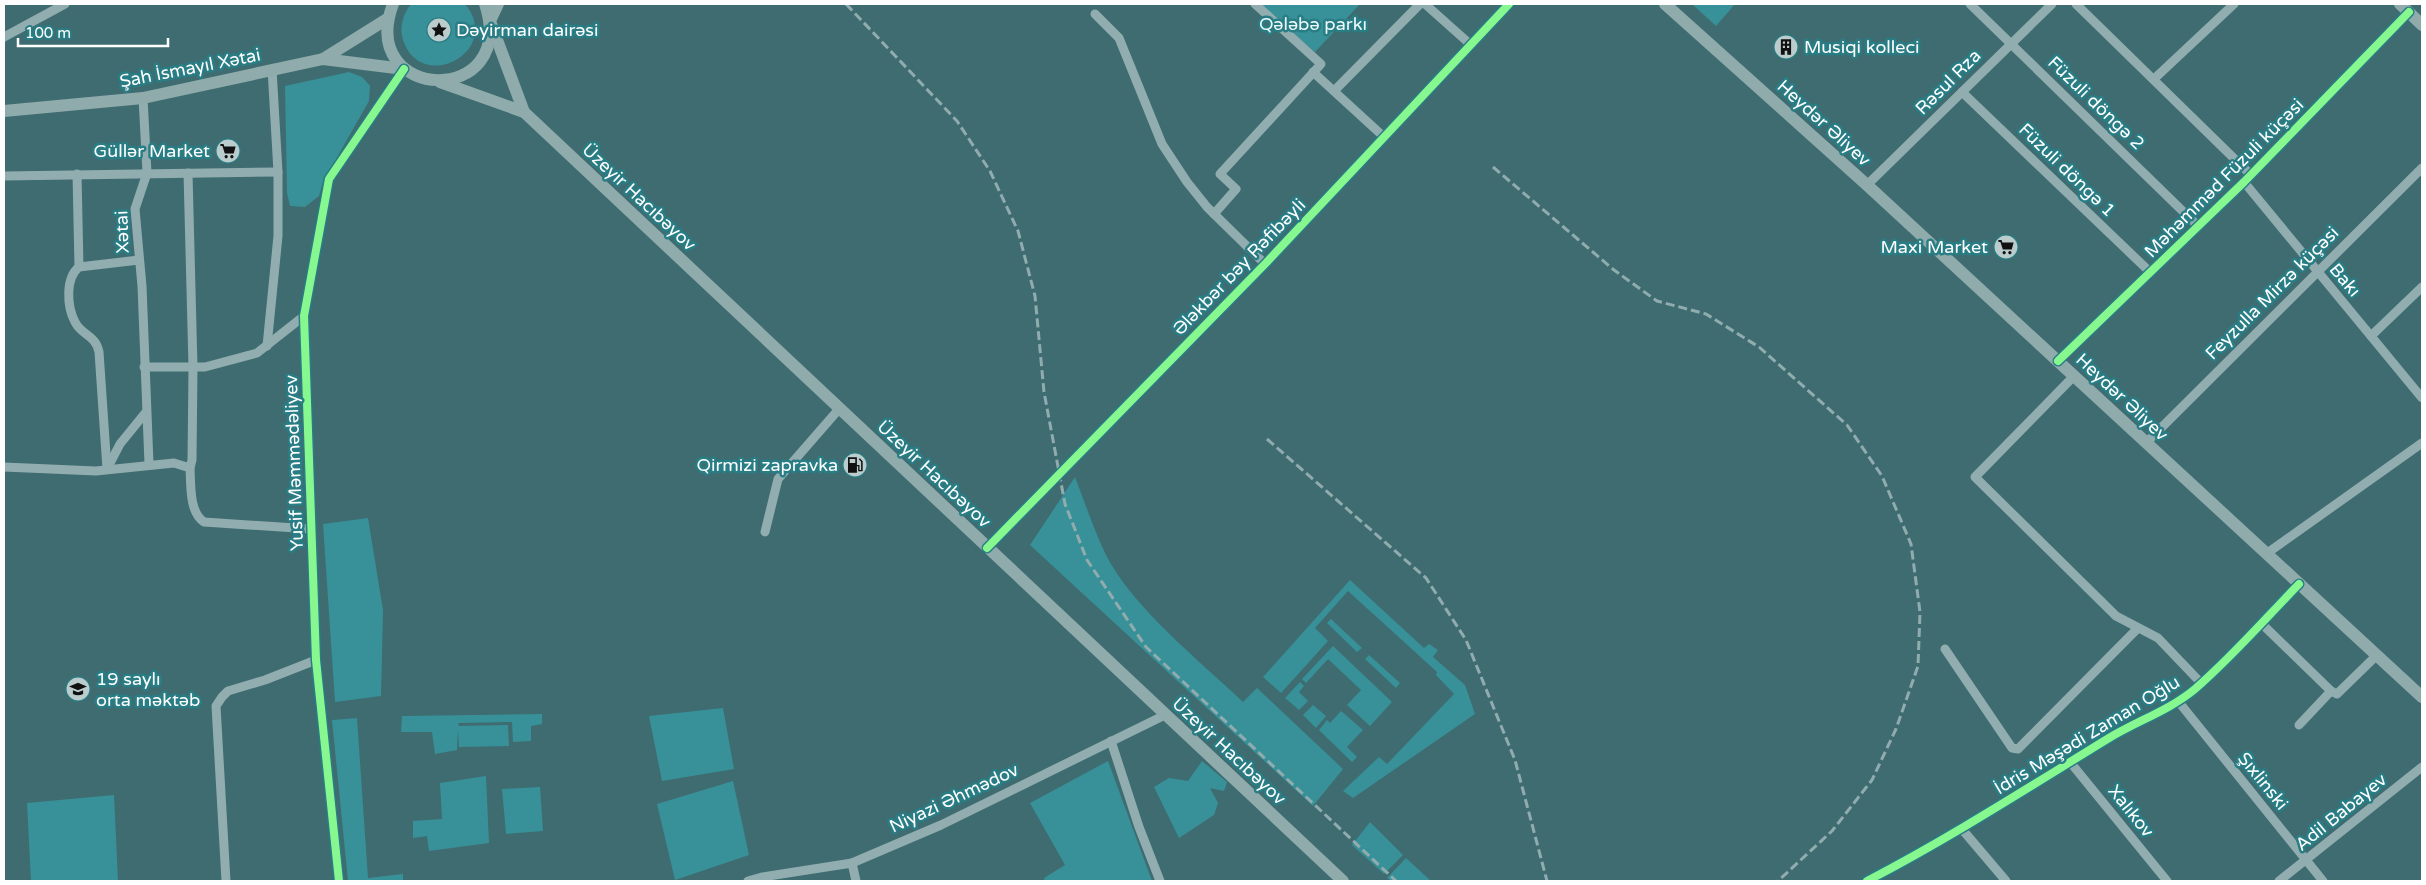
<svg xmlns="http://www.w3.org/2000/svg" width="2426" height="885" font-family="'Varela Round',sans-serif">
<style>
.green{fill:#389198}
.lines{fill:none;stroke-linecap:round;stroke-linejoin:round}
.minor{stroke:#91adaf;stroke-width:9}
.major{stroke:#8fabac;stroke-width:12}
.rail{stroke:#90acae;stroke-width:3;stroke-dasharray:9 4;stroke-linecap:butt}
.cycleway-casing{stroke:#297d85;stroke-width:11}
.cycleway{stroke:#87f88f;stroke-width:8}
.labels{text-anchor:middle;stroke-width:5;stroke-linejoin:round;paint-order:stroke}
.park-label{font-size:18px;fill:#edfafb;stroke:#297d85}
.poi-label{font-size:18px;fill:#fff;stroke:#297d85;text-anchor:start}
.street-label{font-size:18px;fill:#fff;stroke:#297d85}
</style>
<rect width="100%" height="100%" fill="#3e6c70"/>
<!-- green -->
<g class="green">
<path d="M411,4H465C504,51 421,95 403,40C399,27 403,14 411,4Z"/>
<polygon points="1258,4 1360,4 1315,52"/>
<polygon points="1692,4 1735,4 1716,26"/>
<polygon points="349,72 362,77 370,86 369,101 323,182 319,196 305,207 290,206 287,193 285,86"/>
<path d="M1075,477C1085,503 1094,530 1106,555C1132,607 1201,662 1243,702L1257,688L1343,769L1313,806L1030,545Z"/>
<polygon points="368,518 383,610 381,696 335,702 323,524"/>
<polygon points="1350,580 1424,648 1429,644 1438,650 1433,657 1465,685 1475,714 1353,798 1343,791 1379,757 1387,764 1454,694 1436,675 1437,672 1348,591 1315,628 1328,641 1281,693 1263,677"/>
<polygon points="1331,619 1362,648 1357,652 1327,623"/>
<polygon points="1333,646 1392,702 1370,726 1347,705 1361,690 1328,659 1306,683 1302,679"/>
<polygon points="1369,655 1400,683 1396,688 1365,659"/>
<polygon points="1300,682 1304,686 1299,692 1308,701 1299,710 1285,698"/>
<polygon points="1313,705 1326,716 1316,728 1303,715"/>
<polygon points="723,708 734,769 662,781 649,716"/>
<polygon points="1341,711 1363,730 1347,747 1357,757 1352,762 1319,730 1327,720 1330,723"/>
<polygon points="542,714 542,724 531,726 531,741 513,742 512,722 458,723 459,726 508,725 509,746 459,747 458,730 457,750 435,754 432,732 401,732 402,716"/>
<polygon points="357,718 368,878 403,874 403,881 348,881 332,720"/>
<polygon points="1108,761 1152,881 1045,881 1044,878 1065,865 1030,803"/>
<polygon points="1202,761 1227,782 1224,791 1210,788 1218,803 1214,815 1179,838 1154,787 1169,778 1188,781"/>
<polygon points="486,776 489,843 429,851 427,836 413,838 413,821 442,819 440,783"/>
<polygon points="733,781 749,855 675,880 657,804"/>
<polygon points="540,787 543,831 506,834 502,789"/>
<polygon points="114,795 118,881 31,881 27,803"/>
<polygon points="1370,822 1403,855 1384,874 1352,845"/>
<polygon points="1406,858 1431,881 1391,881 1387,878"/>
</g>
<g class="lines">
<!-- minor -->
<g class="minor">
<polyline points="1425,4 1471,45"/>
<polyline points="1970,4 2198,226"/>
<polyline points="2076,4 2251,175"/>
<polyline points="1095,14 1119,38 1162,144 1187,182 1207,207 1265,264"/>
<polyline points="4,37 65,4"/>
<polyline points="1313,72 1384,137"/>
<polyline points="2154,79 2234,4"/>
<polyline points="1334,91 1420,4"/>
<polyline points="1962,92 2150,272"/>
<polyline points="143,98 147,173 135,209 142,286 149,464"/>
<polyline points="188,173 193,367 192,460 190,468"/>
<polyline points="77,174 79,267"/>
<polyline points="4,176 278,172"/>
<polyline points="2244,182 2422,398"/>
<polyline points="1867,185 2052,4"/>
<polyline points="1214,214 1236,189 1220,174 1321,64 1255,4"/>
<polyline points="2371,336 2422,287"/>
<polyline points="267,346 278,236 278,172 272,69"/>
<polyline points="2058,361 2244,182 2409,12"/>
<polyline points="144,367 205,367 257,353 304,316"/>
<polyline points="2074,376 1975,477 2116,616 2158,638 2201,683"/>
<polyline points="2146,443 2422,168"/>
<path d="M4,467L96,471L174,463L190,468C191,485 189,512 204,522L311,529"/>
<path d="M107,469L99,352C95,334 82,336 75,322C67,307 65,278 79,267L139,260"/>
<polyline points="107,469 120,444 146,412"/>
<polyline points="765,532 778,479 839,409"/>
<polyline points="987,548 1265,264 1509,4"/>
<polyline points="2266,554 2422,443"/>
<polyline points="2261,623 2331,691 2337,694 2377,655"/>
<polyline points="1945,649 2012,748 2018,749 2138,628"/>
<polyline points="2178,701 2323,881"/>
<polyline points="2299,725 2331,691"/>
<polyline points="1111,741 1139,827 1160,881"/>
<polyline points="2070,762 2167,881"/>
<polyline points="1961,828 2006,881"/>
<polyline points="852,863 856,881"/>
<polyline points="226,881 216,706 222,697 228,691 265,680 316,660"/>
<polyline points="339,881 316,660 304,316 329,179 404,69"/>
<polyline points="748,881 762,877 852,863 941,825 1165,715"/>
<path d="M1867,881C1950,838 2029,787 2109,738C2137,721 2170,710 2195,689C2232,657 2265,619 2299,584"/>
<polyline points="2279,881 2422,767"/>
</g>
<!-- major -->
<g class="major">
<path d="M393,4C356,103 519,108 485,4"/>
<polyline points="1665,4 1867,185 2422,697"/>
<polyline points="2400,4 2422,25"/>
<polyline points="323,59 387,19"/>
<polyline points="440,82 524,112 490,21 498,4"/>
<polyline points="4,111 143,98 323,59 404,69"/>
<polyline points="524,112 1343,881"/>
</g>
<!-- rail -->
<g class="rail">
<polyline points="846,4 957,121 990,171 1018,231 1035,296 1044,392 1065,504 1087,560 1146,647 1396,881"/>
<polyline points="1493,167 1614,270 1657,301 1706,314 1759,347 1847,425 1882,476 1911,544 1920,612 1918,666 1896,729 1872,780 1832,831 1778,881"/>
<polyline points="1267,439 1426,578 1466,640 1515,760 1547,881"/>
</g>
<defs>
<g id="cycleway">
<polyline points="2058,361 2244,182 2409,12"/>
<polyline points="987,548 1265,264 1509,4"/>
<polyline points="339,881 316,660 304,316 329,179 404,69"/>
<path d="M1867,881C1950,838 2029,787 2109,738C2137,721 2170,710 2195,689C2232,657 2265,619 2299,584"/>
</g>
</defs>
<!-- cycleway casing -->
<use href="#cycleway" class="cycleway-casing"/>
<!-- cycleway -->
<use href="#cycleway" class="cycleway"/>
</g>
<!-- icons -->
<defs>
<symbol id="sight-disc" viewBox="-11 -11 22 22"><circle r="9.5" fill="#bbcccd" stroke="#297d85"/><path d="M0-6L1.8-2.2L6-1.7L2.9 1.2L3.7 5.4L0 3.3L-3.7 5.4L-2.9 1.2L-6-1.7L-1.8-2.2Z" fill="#111"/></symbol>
<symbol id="building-disc" viewBox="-11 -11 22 22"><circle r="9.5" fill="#bbcccd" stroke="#297d85"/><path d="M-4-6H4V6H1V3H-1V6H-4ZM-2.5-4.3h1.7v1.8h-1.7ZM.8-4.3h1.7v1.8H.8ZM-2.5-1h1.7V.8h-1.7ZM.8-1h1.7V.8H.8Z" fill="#111"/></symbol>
<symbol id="supermarket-disc" viewBox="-11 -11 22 22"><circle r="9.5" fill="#bbcccd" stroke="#297d85"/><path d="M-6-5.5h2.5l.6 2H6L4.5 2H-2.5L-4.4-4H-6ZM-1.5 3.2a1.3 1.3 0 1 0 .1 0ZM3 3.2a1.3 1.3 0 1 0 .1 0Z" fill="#111"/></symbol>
<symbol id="fuel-disc" viewBox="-11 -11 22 22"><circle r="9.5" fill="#bbcccd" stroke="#297d85"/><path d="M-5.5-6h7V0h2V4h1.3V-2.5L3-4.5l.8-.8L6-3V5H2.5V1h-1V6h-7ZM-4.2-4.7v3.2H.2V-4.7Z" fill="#111"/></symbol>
<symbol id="school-disc" viewBox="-11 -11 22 22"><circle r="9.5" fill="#bbcccd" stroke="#297d85"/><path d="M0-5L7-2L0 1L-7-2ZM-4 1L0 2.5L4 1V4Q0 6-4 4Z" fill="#111"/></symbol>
</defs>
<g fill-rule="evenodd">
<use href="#sight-disc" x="425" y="16" width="28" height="28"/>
<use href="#building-disc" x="1772" y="33" width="28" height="28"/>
<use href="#supermarket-disc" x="214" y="137" width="28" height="28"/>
<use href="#supermarket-disc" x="1992" y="233" width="28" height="28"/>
<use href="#fuel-disc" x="841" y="451" width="28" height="28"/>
<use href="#school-disc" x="64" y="675" width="28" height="28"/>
</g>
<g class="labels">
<!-- park labels -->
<g class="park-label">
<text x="1313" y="30">Qələbə parkı</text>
</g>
<!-- poi labels -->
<g class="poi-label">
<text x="456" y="36">Dəyirman dairəsi</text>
<text x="1804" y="53">Musiqi kolleci</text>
<text x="210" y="157" text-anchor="end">Güllər Market</text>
<text x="1988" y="253" text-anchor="end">Maxi Market</text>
<text x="838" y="471" text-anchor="end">Qirmizi zapravka</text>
<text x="96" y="685">19 saylı<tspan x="96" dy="21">orta məktəb</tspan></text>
</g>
<!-- street labels -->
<g class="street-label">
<text transform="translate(190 68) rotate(-11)" y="6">Şah İsmayıl Xətai</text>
<text transform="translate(1948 82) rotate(-45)" y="6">Rəsul Rza</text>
<text transform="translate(2096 103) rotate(44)" y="6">Füzuli döngə 2</text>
<text transform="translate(1824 123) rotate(42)" y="6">Heydər Əliyev</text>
<text transform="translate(2067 170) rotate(44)" y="6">Füzuli döngə 1</text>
<text transform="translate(2224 178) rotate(-45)" y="6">Məhəmməd Füzuli küçəsi</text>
<text transform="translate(639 197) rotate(43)" y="6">Üzeyir Hacıbəyov</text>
<text transform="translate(122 232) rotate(-92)" y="6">Xətai</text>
<text transform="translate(1239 267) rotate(-46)" y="6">Ələkbər bəy Rəfibəyli</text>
<text transform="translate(2345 280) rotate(50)" y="6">Bakı</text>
<text transform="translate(2272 293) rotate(-45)" y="6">Feyzulla Mirzə küçəsi</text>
<text transform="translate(2122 397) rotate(43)" y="6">Heydər Əliyev</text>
<text transform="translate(294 463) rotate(-92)" y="6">Yusif Məmmədəliyev</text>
<text transform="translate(934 474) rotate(43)" y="6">Üzeyir Hacıbəyov</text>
<text transform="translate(2087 735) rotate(-31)" y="6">İdris Məşədi Zaman Oğlu</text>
<text transform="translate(1229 751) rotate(43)" y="6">Üzeyir Hacıbəyov</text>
<text transform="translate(2263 781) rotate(51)" y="6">Şıxlinski</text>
<text transform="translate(954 798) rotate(-25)" y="6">Niyazi Əhmədov</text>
<text transform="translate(2131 811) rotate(51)" y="6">Xalıkov</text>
<text transform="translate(2341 812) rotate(-39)" y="6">Adil Babayev</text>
</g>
</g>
<!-- border -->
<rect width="2426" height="885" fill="none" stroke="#ffffff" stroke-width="10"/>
<!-- scale -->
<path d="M18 38v8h150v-8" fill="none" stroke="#ffffff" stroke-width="2.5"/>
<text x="25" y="38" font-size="15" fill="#ffffff" stroke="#297d85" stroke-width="4" paint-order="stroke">100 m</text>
</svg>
